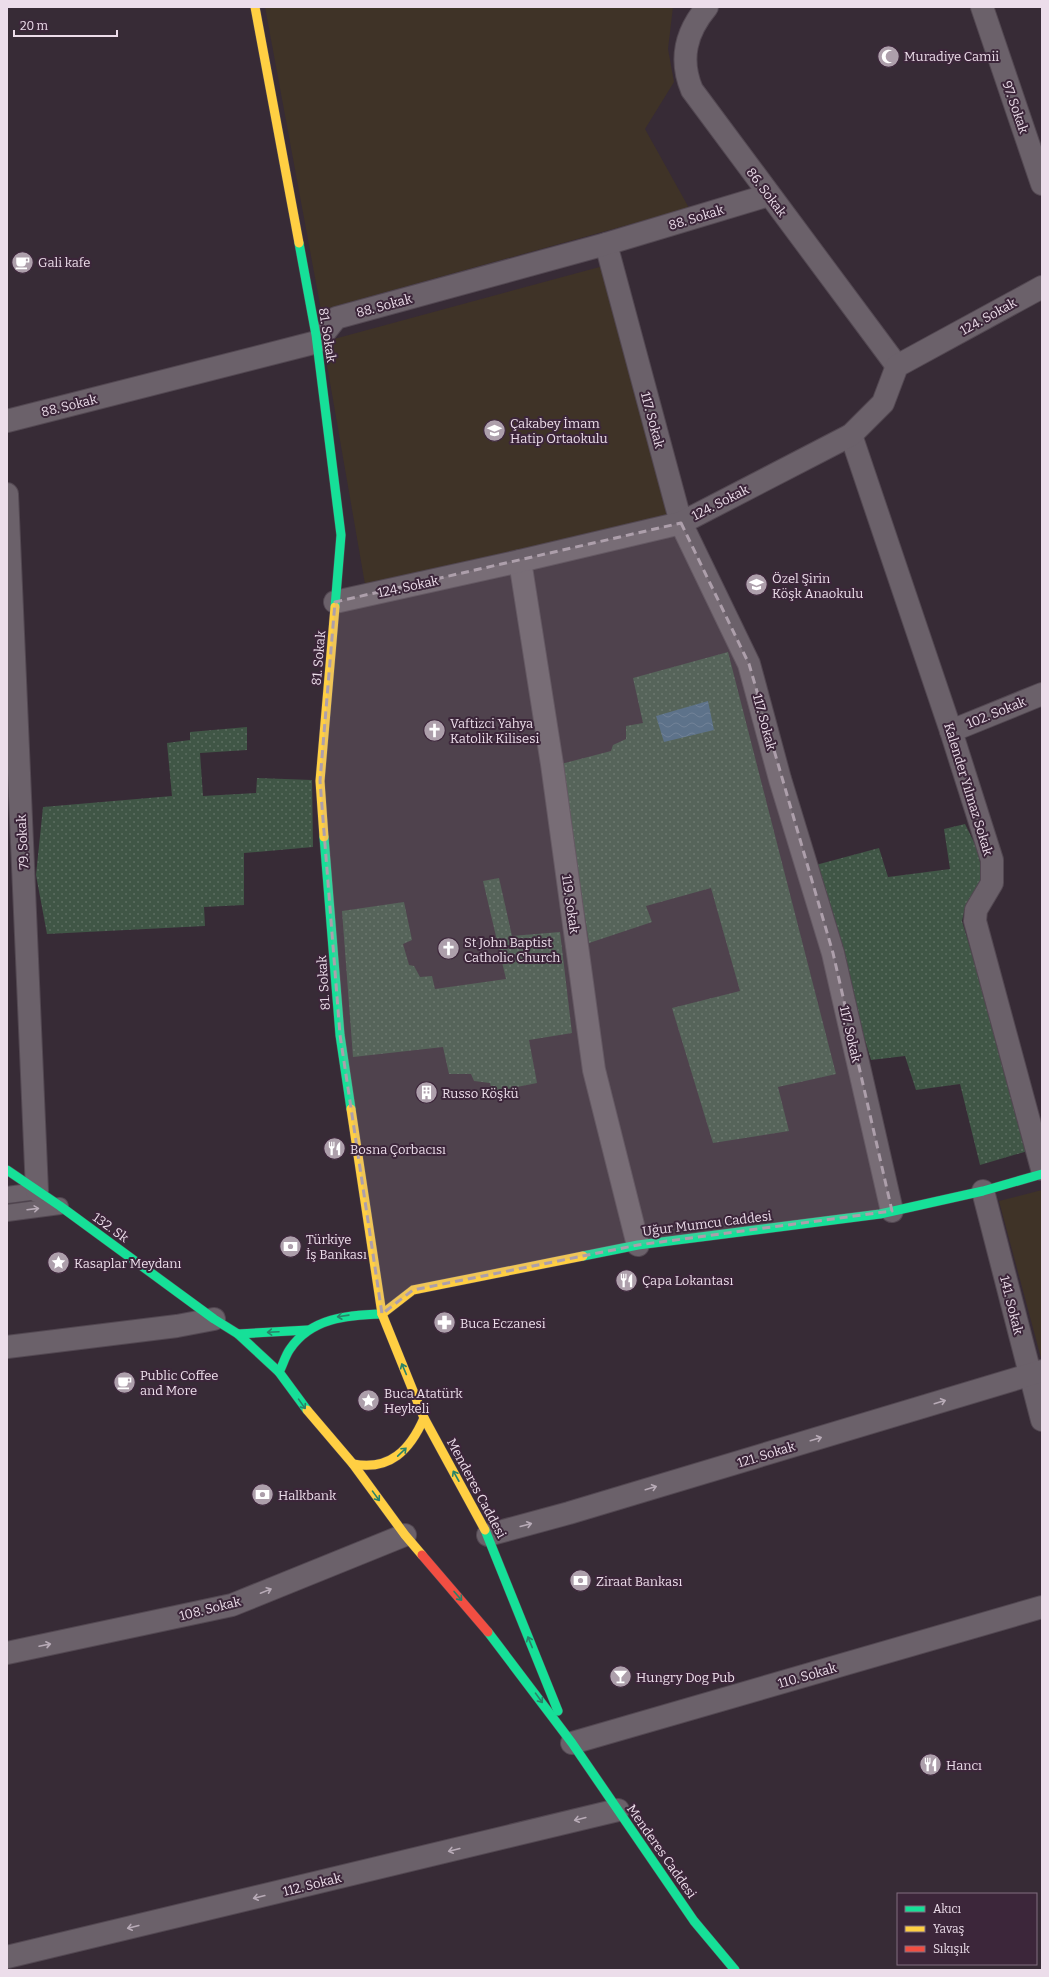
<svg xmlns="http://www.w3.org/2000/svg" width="1049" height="1977" font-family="Bitter,serif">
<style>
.education{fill:#3f3327}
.garden{fill:url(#garden-dots)}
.water{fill:url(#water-waves)}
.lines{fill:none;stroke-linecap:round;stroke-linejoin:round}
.lane-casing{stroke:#534852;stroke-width:18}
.street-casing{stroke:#534852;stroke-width:24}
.fast-casing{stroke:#534852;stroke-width:10}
.slow-casing{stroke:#534852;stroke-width:10}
.jam-casing{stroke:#534852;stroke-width:10}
.lane{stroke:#6b616a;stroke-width:16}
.street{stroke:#6b616a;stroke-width:22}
.fast{stroke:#16e098;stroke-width:9}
.slow{stroke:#ffcf43;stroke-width:9}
.jam{stroke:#f24e42;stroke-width:9}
.oneway{stroke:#b8abb7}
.oneway2{stroke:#298369}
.marked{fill:#ad9fab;fill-opacity:0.2;stroke:#ad9fab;stroke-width:3;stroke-dasharray:8 5;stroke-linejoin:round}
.labels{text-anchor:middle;stroke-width:4;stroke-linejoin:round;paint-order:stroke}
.poi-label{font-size:13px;fill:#ecddea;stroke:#3c263a;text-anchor:start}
.street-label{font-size:13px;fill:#ecddea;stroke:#3c263a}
</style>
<defs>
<pattern id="garden-dots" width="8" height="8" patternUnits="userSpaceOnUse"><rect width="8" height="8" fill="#405646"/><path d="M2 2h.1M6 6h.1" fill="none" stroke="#5c6e61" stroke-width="1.8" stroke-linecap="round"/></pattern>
<pattern id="water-waves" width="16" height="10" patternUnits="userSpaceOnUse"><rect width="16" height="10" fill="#496782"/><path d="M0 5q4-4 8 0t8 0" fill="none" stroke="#637c94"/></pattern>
</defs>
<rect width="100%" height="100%" fill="#372b36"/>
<!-- education -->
<g class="education">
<polygon points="265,7 673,7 668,49 674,82 645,129 689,208 321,310"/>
<polygon points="607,265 674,518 366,590 323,342"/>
<polygon points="1042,1190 1042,1357 1041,1358 999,1201"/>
</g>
<!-- garden -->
<g class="garden">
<polygon points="728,652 836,1074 778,1087 789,1131 713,1143 672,1008 740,991 711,888 646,906 652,922 589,943 561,764 611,751 613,745 626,739 626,726 643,723 633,678"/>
<polygon points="247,727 247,750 200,753 203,796 256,793 257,778 312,780 313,847 244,853 244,905 204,907 205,926 47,934 36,875 43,807 172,796 167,743 190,740 190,732"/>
<polygon points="965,824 977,848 981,867 980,882 965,908 962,921 1031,1150 980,1165 960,1084 916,1090 905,1056 871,1060 812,866 879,848 888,877 950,869 944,829"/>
<polygon points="499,878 512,936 560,932 572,1033 529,1040 537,1083 492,1092 490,1083 474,1081 471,1074 449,1074 443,1047 353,1057 342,911 404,902 412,940 403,944 409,965 414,966 420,977 432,976 435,989 506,979 483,881"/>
</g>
<!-- water -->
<polygon class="water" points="708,701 714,730 664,742 656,716"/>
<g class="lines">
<defs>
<g id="lane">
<polyline points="7,1195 37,1191"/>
<polyline points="7,1213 60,1206"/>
</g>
<g id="street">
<path d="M707,7C686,32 679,59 692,90L897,366"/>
<polyline points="982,7 1042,184"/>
<polyline points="606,244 681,523 749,664 780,779 833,953 892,1211"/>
<polyline points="7,421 317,342 336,318 606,244 769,195"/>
<polyline points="851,435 951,731 992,860 992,883 976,910 975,921 1042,1169"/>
<polyline points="7,494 37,1191"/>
<polyline points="520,561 552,764 594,1070 638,1245"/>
<polyline points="335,602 520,561 681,523 851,435 883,403 897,366 1042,287"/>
<polyline points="951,731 1042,694"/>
<polyline points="983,1191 1042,1420"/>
<polyline points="7,1347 177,1326 214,1319"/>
<polyline points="488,1535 569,1513 1042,1371"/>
<polyline points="7,1653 232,1605 405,1535"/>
<polyline points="572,1743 1042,1607"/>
<polyline points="7,1957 618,1810"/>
</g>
<g id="fast">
<polyline points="299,243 316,335 341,535 335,607"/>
<polyline points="324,837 340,1035 351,1109"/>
<polyline points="7,1170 60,1206 214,1319 238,1334 279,1372 307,1410"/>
<polyline points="583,1256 638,1245 880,1214 983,1191 1042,1174"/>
<polyline points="238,1334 308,1330"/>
<path d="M279,1372C283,1365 285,1356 290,1349C311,1318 347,1315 382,1314"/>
<polyline points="485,1530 558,1711"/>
<polyline points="488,1632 572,1743 694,1921 735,1970"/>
</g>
<g id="slow">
<polyline points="255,7 299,243"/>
<polyline points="324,837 320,781 335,607"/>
<polyline points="351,1109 382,1314"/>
<polyline points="382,1314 413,1290 583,1256"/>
<polyline points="382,1314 424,1418 485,1530"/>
<polyline points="307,1410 353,1464 405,1535 422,1555"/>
<path d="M353,1464C390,1471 410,1450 424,1418"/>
</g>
<polyline id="jam" points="422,1555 488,1632"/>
</defs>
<!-- lane casing -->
<use href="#lane" class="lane-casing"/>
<!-- street casing -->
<use href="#street" class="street-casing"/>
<!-- fast casing -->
<use href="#fast" class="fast-casing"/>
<!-- slow casing -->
<use href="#slow" class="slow-casing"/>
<!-- jam casing -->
<use href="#jam" class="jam-casing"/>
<!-- lane -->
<use href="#lane" class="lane"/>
<!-- street -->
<use href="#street" class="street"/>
<!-- fast -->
<use href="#fast" class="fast"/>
<!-- slow -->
<use href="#slow" class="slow"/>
<!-- jam -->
<use href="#jam" class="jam"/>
</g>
<!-- one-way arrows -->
<defs><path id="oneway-shaft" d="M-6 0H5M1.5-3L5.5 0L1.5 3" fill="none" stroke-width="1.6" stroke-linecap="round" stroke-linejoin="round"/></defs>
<g class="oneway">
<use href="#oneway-shaft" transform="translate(33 1209) rotate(-7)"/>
<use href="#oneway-shaft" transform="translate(940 1402) rotate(-17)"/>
<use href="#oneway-shaft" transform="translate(816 1439) rotate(-17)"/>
<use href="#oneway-shaft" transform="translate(651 1488) rotate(-17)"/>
<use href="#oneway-shaft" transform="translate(526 1525) rotate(-15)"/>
<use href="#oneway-shaft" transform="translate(266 1591) rotate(-22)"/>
<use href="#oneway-shaft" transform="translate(45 1645) rotate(-12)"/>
<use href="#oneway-shaft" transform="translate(580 1819) rotate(166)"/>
<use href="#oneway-shaft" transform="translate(454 1850) rotate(166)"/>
<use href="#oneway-shaft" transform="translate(259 1897) rotate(166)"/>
<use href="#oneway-shaft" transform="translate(133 1927) rotate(166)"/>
</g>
<g class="oneway2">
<use href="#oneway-shaft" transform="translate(343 1316) rotate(172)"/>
<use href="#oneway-shaft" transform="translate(273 1332) rotate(177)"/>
<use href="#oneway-shaft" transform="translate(404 1369) rotate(-113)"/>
<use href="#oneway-shaft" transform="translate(302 1404) rotate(55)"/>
<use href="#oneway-shaft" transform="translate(402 1452) rotate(-44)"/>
<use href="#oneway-shaft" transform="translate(456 1476) rotate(-119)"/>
<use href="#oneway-shaft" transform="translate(376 1496) rotate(54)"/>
<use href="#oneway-shaft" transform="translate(458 1596) rotate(49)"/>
<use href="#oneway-shaft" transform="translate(530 1642) rotate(-112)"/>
<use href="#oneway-shaft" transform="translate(539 1698) rotate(54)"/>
</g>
<!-- marked area -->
<path class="marked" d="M681,523L749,664L833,953L892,1211L638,1245L413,1290L382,1314L340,1035L320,781L335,602Z"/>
<!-- icons -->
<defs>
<symbol id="mosque-disc" viewBox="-11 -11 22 22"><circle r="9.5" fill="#ad9fab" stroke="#3c263a"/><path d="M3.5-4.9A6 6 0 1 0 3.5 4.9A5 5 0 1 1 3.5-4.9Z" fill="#fff"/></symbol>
<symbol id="cafe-disc" viewBox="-11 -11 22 22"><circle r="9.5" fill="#ad9fab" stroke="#3c263a"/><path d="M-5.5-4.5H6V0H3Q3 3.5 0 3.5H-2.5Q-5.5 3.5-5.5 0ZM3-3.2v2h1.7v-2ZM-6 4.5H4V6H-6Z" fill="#fff"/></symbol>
<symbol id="school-disc" viewBox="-11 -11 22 22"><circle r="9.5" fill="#ad9fab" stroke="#3c263a"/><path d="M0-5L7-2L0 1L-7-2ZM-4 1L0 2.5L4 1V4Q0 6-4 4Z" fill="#fff"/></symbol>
<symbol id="church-disc" viewBox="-11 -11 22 22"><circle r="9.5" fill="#ad9fab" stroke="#3c263a"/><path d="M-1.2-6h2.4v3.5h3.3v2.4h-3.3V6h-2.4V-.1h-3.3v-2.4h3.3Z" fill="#fff"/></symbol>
<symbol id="building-disc" viewBox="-11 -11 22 22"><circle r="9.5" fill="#ad9fab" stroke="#3c263a"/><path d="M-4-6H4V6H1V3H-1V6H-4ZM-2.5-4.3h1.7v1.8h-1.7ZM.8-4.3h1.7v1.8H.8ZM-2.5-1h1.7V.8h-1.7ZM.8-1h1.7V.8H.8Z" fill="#fff"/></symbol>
<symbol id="restaurant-disc" viewBox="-11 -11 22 22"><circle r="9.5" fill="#ad9fab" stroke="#3c263a"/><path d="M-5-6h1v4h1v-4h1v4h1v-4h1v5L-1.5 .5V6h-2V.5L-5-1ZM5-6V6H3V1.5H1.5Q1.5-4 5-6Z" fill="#fff"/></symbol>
<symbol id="bank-disc" viewBox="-11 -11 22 22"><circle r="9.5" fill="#ad9fab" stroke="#3c263a"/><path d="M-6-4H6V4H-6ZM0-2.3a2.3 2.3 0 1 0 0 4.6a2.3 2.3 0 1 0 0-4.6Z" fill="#fff"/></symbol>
<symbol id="sight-disc" viewBox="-11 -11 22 22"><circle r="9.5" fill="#ad9fab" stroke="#3c263a"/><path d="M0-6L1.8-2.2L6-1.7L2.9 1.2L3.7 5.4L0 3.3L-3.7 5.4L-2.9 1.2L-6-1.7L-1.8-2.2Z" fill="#fff"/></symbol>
<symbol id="pharmacy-disc" viewBox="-11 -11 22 22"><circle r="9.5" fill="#ad9fab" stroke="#3c263a"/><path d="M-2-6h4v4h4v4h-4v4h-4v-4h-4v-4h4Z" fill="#fff"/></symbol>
<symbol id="bar-disc" viewBox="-11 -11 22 22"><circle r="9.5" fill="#ad9fab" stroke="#3c263a"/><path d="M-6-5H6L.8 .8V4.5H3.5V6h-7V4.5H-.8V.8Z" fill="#fff"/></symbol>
</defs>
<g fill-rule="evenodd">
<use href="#mosque-disc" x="876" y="44" width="25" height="25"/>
<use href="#cafe-disc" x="10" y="250" width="25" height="25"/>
<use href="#school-disc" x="482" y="418" width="25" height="25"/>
<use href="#school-disc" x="744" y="572" width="25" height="25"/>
<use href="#church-disc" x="422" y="718" width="25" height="25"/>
<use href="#church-disc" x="436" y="936" width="25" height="25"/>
<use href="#building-disc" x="414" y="1080" width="25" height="25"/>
<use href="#restaurant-disc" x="322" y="1136" width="25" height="25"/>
<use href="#bank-disc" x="278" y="1234" width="25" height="25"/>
<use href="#sight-disc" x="46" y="1250" width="25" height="25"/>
<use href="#restaurant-disc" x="614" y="1268" width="25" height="25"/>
<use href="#pharmacy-disc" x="432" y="1310" width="25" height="25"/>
<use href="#cafe-disc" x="112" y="1370" width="25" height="25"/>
<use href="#sight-disc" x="356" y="1388" width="25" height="25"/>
<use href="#bank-disc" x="250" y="1482" width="25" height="25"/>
<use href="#bank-disc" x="568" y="1568" width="25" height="25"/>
<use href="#bar-disc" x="608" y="1664" width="25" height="25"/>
<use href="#restaurant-disc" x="918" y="1752" width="25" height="25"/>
</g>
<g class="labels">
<!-- poi labels -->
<g class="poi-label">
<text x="904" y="61">Muradiye Camii</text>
<text x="38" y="267">Gali kafe</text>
<text x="510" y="428">Çakabey İmam<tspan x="510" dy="15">Hatip Ortaokulu</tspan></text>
<text x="772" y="583">Özel Şirin<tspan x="772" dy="15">Köşk Anaokulu</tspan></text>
<text x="450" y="728">Vaftizci Yahya<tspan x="450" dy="15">Katolik Kilisesi</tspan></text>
<text x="464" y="947">St John Baptist<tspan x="464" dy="15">Catholic Church</tspan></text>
<text x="442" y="1098">Russo Köşkü</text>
<text x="350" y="1154">Bosna Çorbacısı</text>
<text x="306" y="1244">Türkiye<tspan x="306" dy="15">İş Bankası</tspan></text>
<text x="74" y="1268">Kasaplar Meydanı</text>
<text x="642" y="1285">Çapa Lokantası</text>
<text x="460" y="1328">Buca Eczanesi</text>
<text x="140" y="1380">Public Coffee<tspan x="140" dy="15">and More</tspan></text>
<text x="384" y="1398">Buca Atatürk<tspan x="384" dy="15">Heykeli</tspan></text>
<text x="278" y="1500">Halkbank</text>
<text x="596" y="1586">Ziraat Bankası</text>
<text x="636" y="1682">Hungry Dog Pub</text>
<text x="946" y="1770">Hancı</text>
</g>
<!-- street labels -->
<g class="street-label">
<text transform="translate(1016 107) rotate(71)" y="5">97. Sokak</text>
<text transform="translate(767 192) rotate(53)" y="5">86. Sokak</text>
<text transform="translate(696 217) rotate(-17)" y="5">88. Sokak</text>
<text transform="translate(384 305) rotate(-15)" y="5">88. Sokak</text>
<text transform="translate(988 316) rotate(-29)" y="5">124. Sokak</text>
<text transform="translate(328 335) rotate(81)" y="5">81. Sokak</text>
<text transform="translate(69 405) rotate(-14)" y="5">88. Sokak</text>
<text transform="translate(653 420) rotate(75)" y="5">117. Sokak</text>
<text transform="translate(720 502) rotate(-27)" y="5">124. Sokak</text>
<text transform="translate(408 586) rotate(-12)" y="5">124. Sokak</text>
<text transform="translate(318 658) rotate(-85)" y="5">81. Sokak</text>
<text transform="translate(996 712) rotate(-22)" y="5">102. Sokak</text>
<text transform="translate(765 722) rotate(75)" y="5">117. Sokak</text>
<text transform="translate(969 789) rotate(73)" y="5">Kalender Yılmaz Sokak</text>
<text transform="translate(22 842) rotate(-93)" y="5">79. Sokak</text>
<text transform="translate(571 904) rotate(82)" y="5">119. Sokak</text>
<text transform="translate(323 983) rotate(-94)" y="5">81. Sokak</text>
<text transform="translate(851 1034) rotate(77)" y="5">117. Sokak</text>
<text transform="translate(707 1223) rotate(-7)" y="5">Uğur Mumcu Caddesi</text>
<text transform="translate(111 1227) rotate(36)" y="5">132. Sk</text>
<text transform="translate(1012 1305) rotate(76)" y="5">141. Sokak</text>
<text transform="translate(766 1454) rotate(-17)" y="5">121. Sokak</text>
<text transform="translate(477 1488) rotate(62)" y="5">Menderes Caddesi</text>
<text transform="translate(210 1608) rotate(-14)" y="5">108. Sokak</text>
<text transform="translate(807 1675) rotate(-16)" y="5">110. Sokak</text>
<text transform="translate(662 1851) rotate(55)" y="5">Menderes Caddesi</text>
<text transform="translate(312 1884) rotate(-14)" y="5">112. Sokak</text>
</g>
</g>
<!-- border -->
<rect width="1049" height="1977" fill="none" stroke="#ecddea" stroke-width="16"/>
<!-- legend -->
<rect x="897" y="1893" width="140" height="72" fill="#3c263a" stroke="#826f80"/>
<rect x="905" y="1906" width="20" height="6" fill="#16e098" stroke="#826f80"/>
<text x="933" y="1913" font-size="12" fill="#ecddea">Akıcı</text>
<rect x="905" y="1926" width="20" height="6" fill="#ffcf43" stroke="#826f80"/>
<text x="933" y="1933" font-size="12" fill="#ecddea">Yavaş</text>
<rect x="905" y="1946" width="20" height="6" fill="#f24e42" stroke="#826f80"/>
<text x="933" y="1953" font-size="12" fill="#ecddea">Sıkışık</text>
<!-- scale -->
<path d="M14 30v6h103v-6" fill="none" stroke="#ecddea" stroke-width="2"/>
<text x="20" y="30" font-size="12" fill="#ecddea" stroke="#3c263a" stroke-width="3" paint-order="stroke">20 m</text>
</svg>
